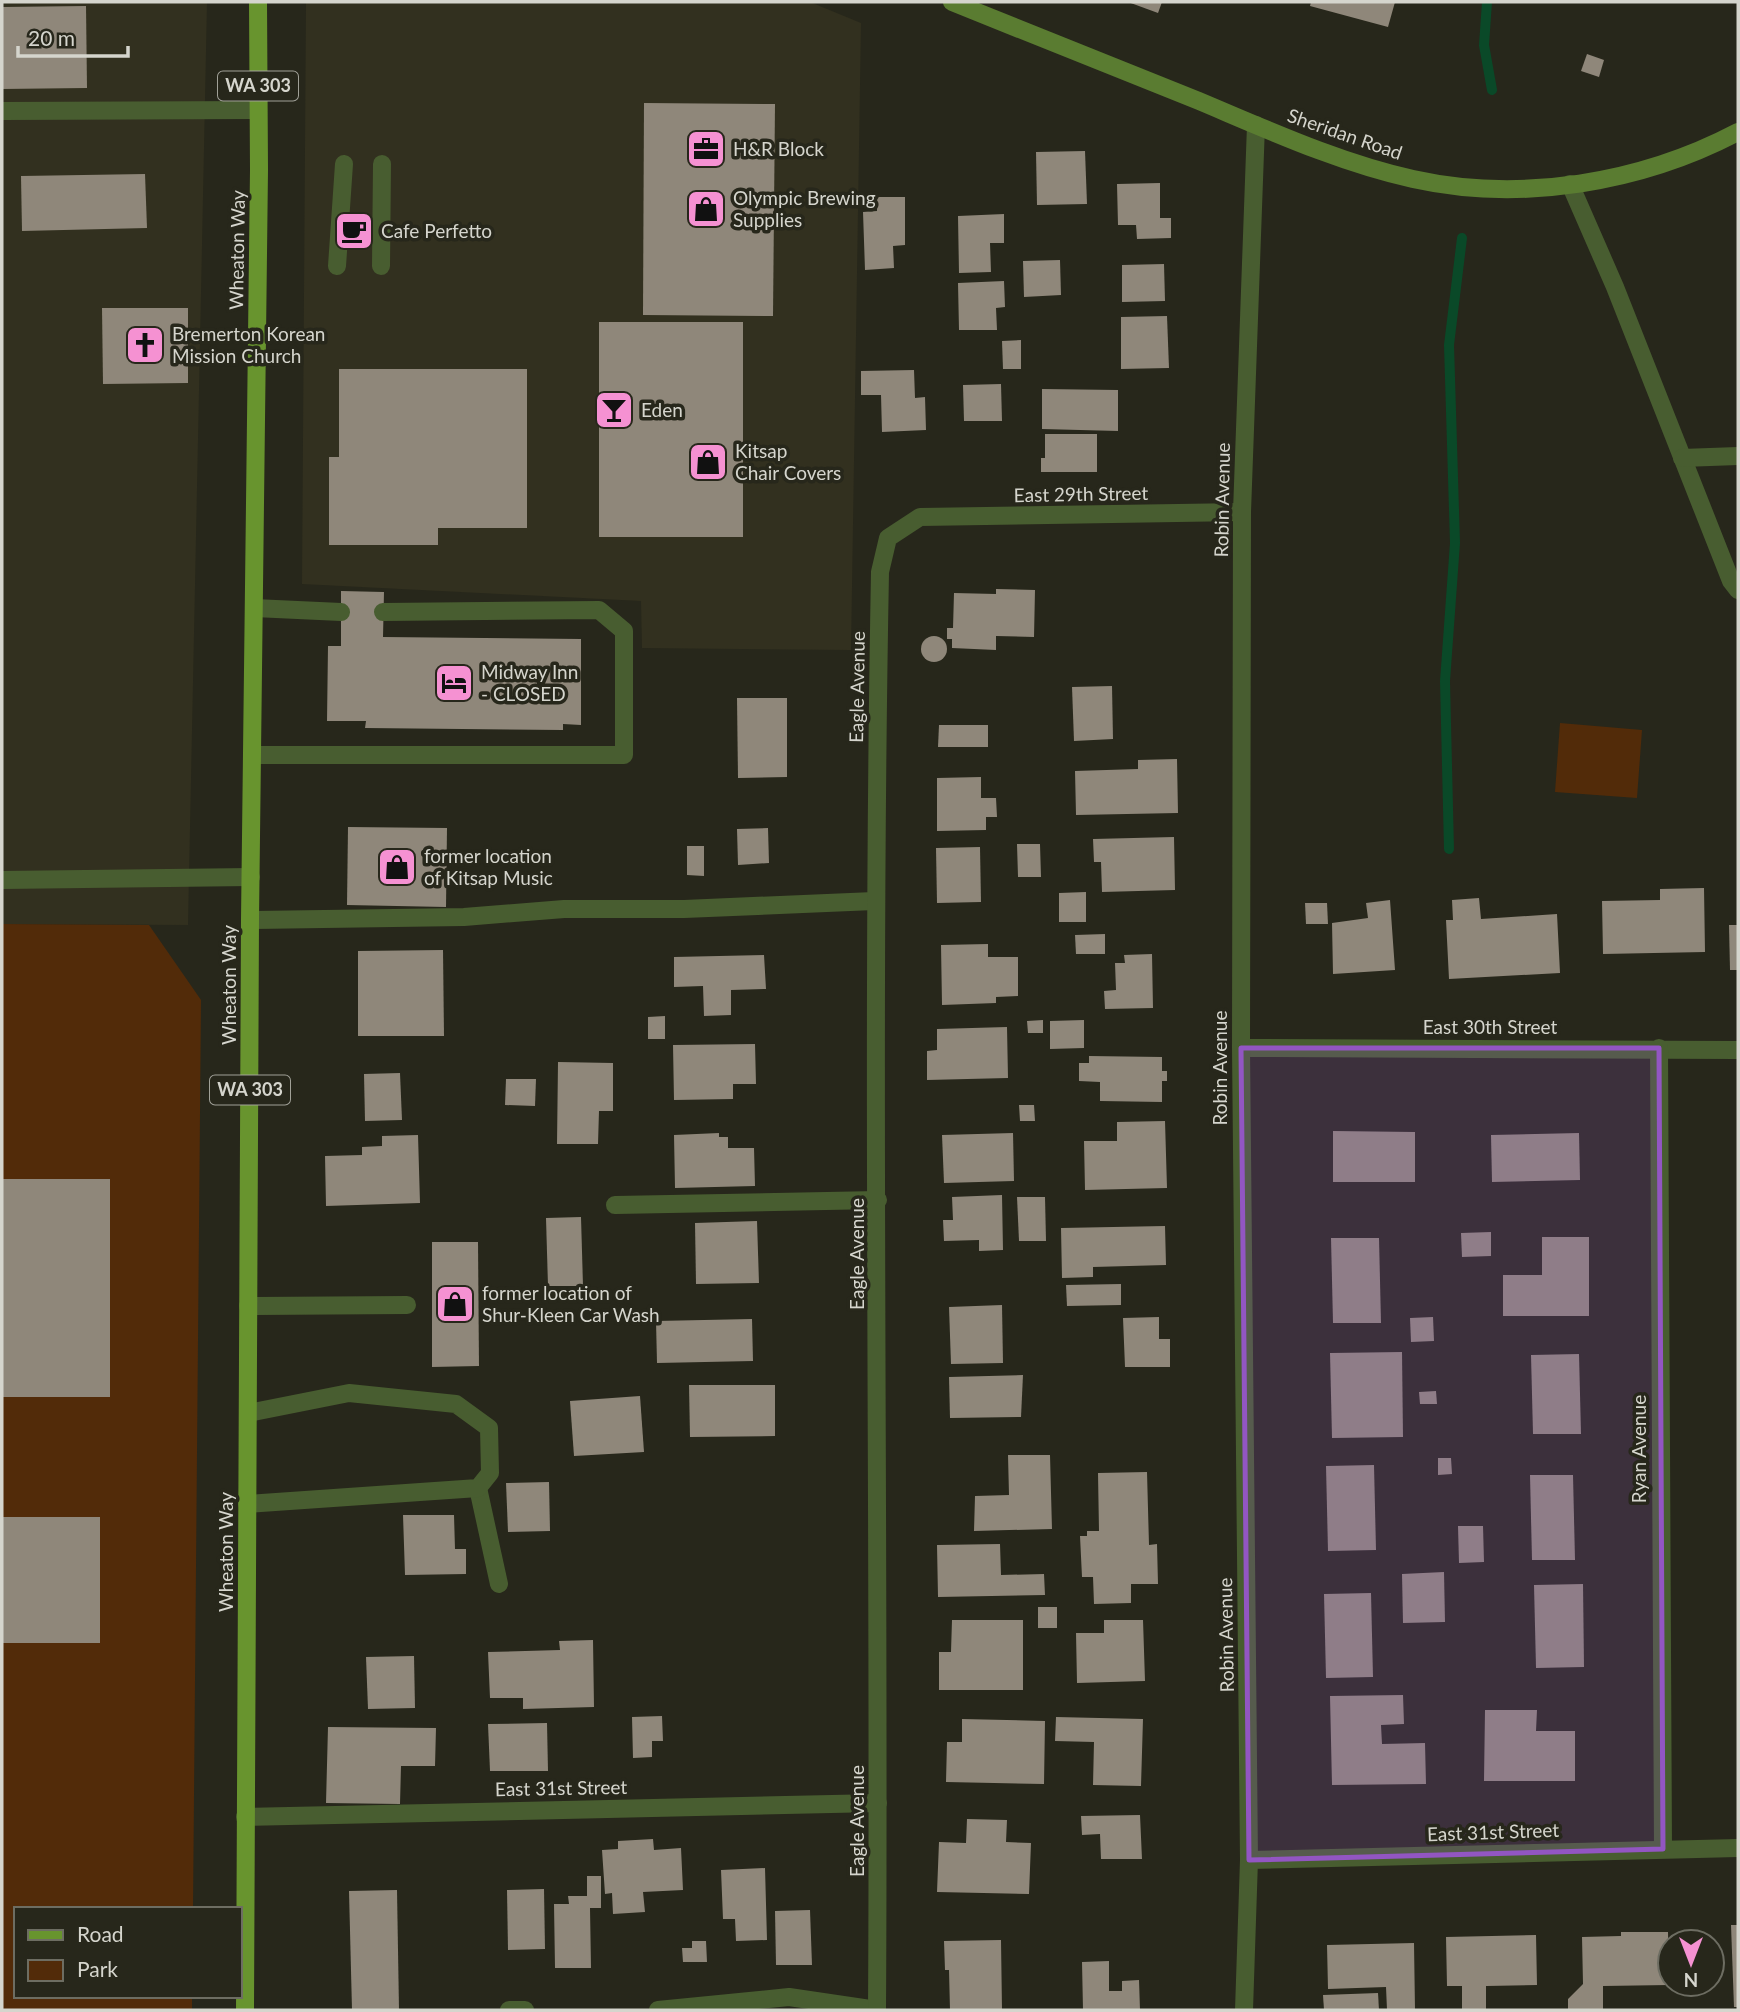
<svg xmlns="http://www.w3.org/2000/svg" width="1740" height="2012" font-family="Lato,sans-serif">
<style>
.built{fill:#32301f}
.green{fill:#522b09}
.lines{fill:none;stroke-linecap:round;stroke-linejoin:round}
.stream{stroke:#0a4928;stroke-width:10}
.building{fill:#8f877a}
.service{stroke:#485d30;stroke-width:18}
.minor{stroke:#485d30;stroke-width:18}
.secondary{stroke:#5a7c31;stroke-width:18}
.primary{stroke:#68942e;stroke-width:18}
.marked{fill:#9256c2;fill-opacity:0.2;stroke:#9256c2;stroke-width:5;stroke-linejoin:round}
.labels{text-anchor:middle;stroke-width:7;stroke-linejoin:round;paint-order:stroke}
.shield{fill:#27271b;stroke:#a1a198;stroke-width:2}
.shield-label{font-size:18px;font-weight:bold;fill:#d5d5cd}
.street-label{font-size:19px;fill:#d5d5cd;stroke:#27271b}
.poi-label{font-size:19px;fill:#d5d5cd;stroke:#27271b;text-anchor:start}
</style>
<rect width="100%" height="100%" fill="#27271b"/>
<!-- built -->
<g class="built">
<polygon points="2,2 207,2 188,925 2,924"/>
<polygon points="306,2 810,2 861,23 851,650 642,648 641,601 302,584"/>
</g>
<!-- green -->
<g class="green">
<polygon points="1560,723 1642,730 1637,798 1555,792"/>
<polygon points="2,924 149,925 201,1000 193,1909 16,1909 16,1996 192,1996 192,2010 2,2010"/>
</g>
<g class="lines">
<!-- stream -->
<g class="stream">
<polyline points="1487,2 1484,45 1492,90"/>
<polyline points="1449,849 1445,681 1455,543 1449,345 1462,238"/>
</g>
</g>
<!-- building -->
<g class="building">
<polygon points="1128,2 1162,2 1158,13"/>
<polygon points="1311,2 1395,2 1388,27 1310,6"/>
<polygon points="86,6 87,88 2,89 2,7"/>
<polygon points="1587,54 1604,60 1599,77 1581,71"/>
<polygon points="644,103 775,104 773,316 643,315"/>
<polygon points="1085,151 1087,204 1037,205 1036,152"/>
<polygon points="145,174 147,228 22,231 21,176"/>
<polygon points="1160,183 1160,218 1171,218 1171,238 1137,239 1136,225 1118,225 1117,184"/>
<polygon points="877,197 905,197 905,245 893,246 894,268 865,270 863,212 877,211"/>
<polygon points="1004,214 1004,243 990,243 991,272 959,273 958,216"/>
<polygon points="345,222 363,222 363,241 345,240"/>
<polygon points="1060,260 1061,295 1024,297 1023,261"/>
<polygon points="1164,264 1165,301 1122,302 1122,265"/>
<polygon points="1004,281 1005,307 996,308 997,330 959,330 958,283"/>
<polygon points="102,308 188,308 188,383 103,384"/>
<polygon points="1167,316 1169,368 1121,369 1121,317"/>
<rect x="599" y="322" width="144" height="215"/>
<polygon points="1021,340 1021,369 1003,369 1002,341"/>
<polygon points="339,369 527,369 527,528 438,528 438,545 329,545 329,457 339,457"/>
<polygon points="914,370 915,398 925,397 926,430 882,432 881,395 861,395 861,371"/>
<polygon points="1001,384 1002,421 964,421 963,385"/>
<polygon points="1042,389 1118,390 1118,431 1042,429"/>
<polygon points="1045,434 1097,434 1097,472 1041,472 1041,458 1045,458"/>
<polygon points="996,589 1035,590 1034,637 996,636 996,650 952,648 952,639 947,639 947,628 953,628 954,593 996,594"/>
<polygon points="341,591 384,592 383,637 581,639 581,725 563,724 563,730 365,728 366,721 327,721 328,646 341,646"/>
<circle cx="934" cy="649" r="13"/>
<polygon points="1112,686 1113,739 1074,741 1072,687"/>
<polygon points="737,698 787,698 787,777 738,778"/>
<polygon points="939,725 988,725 988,747 938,747"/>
<polygon points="1177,759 1178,813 1076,815 1075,771 1138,769 1138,760"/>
<polygon points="981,777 981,798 996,798 997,817 986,817 986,830 937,831 937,778"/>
<polygon points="348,827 447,828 446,907 347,905"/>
<polygon points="768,828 769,863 738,865 737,829"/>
<polygon points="1174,837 1175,890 1102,892 1101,862 1094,862 1093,839"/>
<polygon points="1017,844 1040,844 1041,877 1018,877"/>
<polygon points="687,846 704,846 704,876 687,875"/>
<polygon points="980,847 981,902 937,903 936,848"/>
<polygon points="1704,888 1705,952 1603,954 1602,901 1660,900 1660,889"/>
<polygon points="1086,892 1086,922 1059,922 1059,893"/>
<polygon points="1479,898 1481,919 1557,914 1560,973 1449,979 1446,920 1453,920 1452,900"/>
<polygon points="1390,900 1395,970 1333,974 1332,923 1368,918 1366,903"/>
<polygon points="1305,903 1327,903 1328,924 1306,924"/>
<polygon points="1729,925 1738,925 1738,970 1730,970"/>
<polygon points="1105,934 1105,954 1076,954 1075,935"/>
<polygon points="988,944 988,957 1018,957 1018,996 996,997 996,1003 942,1005 941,945"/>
<polygon points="443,950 444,1036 358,1036 358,951"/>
<polygon points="1152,954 1153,1008 1105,1009 1104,991 1116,990 1115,963 1125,963 1124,955"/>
<polygon points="764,955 766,989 731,990 731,1015 704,1016 703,986 674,987 674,957"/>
<polygon points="665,1016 665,1039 648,1039 648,1017"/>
<polygon points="1043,1020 1043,1033 1028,1033 1027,1021"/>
<polygon points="1084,1020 1084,1048 1050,1049 1050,1021"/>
<polygon points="1007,1027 1008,1078 927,1080 927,1051 937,1050 937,1029"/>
<polygon points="755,1044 756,1084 733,1084 733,1099 674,1100 673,1045"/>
<polygon points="1089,1056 1162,1057 1162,1071 1167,1071 1167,1081 1162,1081 1162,1102 1100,1101 1100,1082 1079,1081 1079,1063 1089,1063"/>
<polygon points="558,1062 613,1063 613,1111 599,1111 598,1144 557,1144"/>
<polygon points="400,1073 402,1120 365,1121 364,1074"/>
<polygon points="506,1079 536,1079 535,1106 505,1105"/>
<polygon points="1019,1105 1034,1105 1035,1121 1020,1121"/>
<polygon points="1165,1121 1167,1188 1085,1190 1084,1141 1117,1141 1117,1122"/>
<polygon points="1333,1131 1415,1132 1415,1182 1333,1182"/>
<polygon points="719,1133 719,1137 728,1137 728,1148 754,1148 755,1186 675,1188 674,1135"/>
<polygon points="1013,1133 1014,1181 944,1183 942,1135"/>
<polygon points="1579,1133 1580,1180 1492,1182 1491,1135"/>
<polygon points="418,1135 420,1203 326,1206 325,1156 362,1155 362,1147 382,1146 382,1136"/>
<rect x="2" y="1179" width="108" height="218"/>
<polygon points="1002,1195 1003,1250 979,1251 979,1240 944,1241 943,1220 953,1220 952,1197"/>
<polygon points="1017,1197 1045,1197 1046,1241 1019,1241"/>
<polygon points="581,1217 583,1286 548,1286 546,1218"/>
<polygon points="757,1221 759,1283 696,1284 695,1223"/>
<polygon points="1165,1226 1166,1265 1093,1267 1093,1277 1062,1278 1061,1228"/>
<polygon points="1491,1232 1491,1256 1462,1257 1461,1233"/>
<polygon points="1542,1237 1589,1237 1589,1316 1503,1316 1503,1275 1542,1275"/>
<polygon points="1331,1238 1379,1238 1381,1323 1333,1323"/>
<polygon points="432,1242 478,1242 479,1366 432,1367"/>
<polygon points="1121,1284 1121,1305 1067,1306 1066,1285"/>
<polygon points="1002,1305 1003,1363 951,1364 949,1307"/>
<polygon points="1159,1317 1159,1339 1170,1339 1170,1367 1125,1367 1123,1318"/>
<polygon points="1433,1317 1434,1341 1411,1342 1410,1318"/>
<polygon points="752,1319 753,1361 657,1363 656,1321"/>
<polygon points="1402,1352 1403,1437 1332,1438 1330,1353"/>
<polygon points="1579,1354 1581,1434 1533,1434 1531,1355"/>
<polygon points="1023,1375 1021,1417 950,1418 949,1377"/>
<polygon points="689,1385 775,1385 775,1436 690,1437"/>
<polygon points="1436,1391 1437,1404 1420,1404 1419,1392"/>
<polygon points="640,1396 644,1452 574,1456 570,1401"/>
<polygon points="1008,1455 1050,1455 1052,1529 974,1531 975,1496 1009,1495"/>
<polygon points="1438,1458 1451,1458 1452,1474 1438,1475"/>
<polygon points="1374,1465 1376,1550 1328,1551 1326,1466"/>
<polygon points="1147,1472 1149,1545 1157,1544 1158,1584 1131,1584 1131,1603 1094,1604 1093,1577 1082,1577 1080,1536 1087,1536 1087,1531 1099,1531 1098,1473"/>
<polygon points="1530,1475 1573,1475 1575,1560 1532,1560"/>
<polygon points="549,1482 550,1531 508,1532 506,1483"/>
<polygon points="403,1515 454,1515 455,1549 466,1549 466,1574 405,1575"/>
<rect x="2" y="1517" width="98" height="126"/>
<polygon points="1458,1526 1483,1526 1484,1562 1459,1563"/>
<polygon points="1000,1544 1001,1575 1044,1574 1045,1595 938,1597 937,1545"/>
<polygon points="1444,1572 1445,1622 1403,1623 1402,1574"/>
<polygon points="1583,1584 1584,1667 1536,1668 1534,1585"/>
<polygon points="1371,1593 1373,1677 1326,1678 1324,1594"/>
<rect x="1038" y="1607" width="19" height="21"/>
<polygon points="952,1620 1023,1620 1023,1690 939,1690 939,1652 951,1652"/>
<polygon points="1104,1620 1143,1620 1145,1681 1077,1683 1076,1633 1104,1633"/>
<polygon points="593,1640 594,1707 523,1709 523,1698 490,1698 488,1652 560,1650 559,1641"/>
<polygon points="414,1656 415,1708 368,1709 366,1657"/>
<polygon points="1403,1695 1404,1724 1381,1725 1382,1744 1425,1743 1426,1784 1332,1785 1330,1696"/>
<polygon points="1485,1710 1537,1710 1536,1731 1575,1731 1575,1781 1484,1781"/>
<polygon points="662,1716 663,1741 652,1741 652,1757 633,1758 632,1717"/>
<polygon points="1056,1717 1143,1719 1141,1786 1093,1785 1094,1742 1055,1741"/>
<polygon points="962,1719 1045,1721 1044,1784 946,1782 947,1742 962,1742"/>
<polygon points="547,1723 548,1771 490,1771 488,1724"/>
<polygon points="328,1727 436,1728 435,1766 401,1766 400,1804 326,1803"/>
<polygon points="1140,1815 1142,1859 1101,1859 1100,1834 1082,1835 1081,1816"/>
<polygon points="967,1819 1007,1820 1006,1842 1031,1843 1029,1894 937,1892 939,1842 966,1843"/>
<polygon points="653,1839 654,1850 681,1848 683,1890 643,1892 645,1912 613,1914 612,1893 605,1894 602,1850 618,1849 618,1841"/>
<polygon points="765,1868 767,1940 736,1941 735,1919 723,1919 721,1870"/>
<polygon points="587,1876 601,1876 601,1908 590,1908 591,1968 555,1968 554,1904 569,1904 568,1896 587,1896"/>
<polygon points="544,1889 545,1949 508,1950 507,1890"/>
<polygon points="397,1890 399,2010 352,2010 349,1891"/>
<polygon points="810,1910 812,1965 776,1965 775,1911"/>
<polygon points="1731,1925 1738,1925 1738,2007 1734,2007"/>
<polygon points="1621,1932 1668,1932 1669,1985 1603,1986 1603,2010 1568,2010 1568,1999 1583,1984 1582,1937 1621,1936"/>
<polygon points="1536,1935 1537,1985 1486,1986 1486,2010 1462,2010 1462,1986 1447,1986 1446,1937"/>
<polygon points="1001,1940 1002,2010 950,2010 949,1970 945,1970 944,1941"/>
<polygon points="692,1941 706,1941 707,1962 683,1962 682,1948 692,1948"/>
<polygon points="1414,1943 1415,2010 1387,2010 1386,1987 1328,1989 1327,1945"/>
<polygon points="1109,1961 1109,1991 1122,1991 1122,1981 1139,1980 1140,2010 1083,2010 1082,1962"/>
<polygon points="1378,1993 1379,2010 1324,2010 1323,1995"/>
</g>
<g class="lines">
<!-- service -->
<g class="service">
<polyline points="2,111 258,110"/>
<polyline points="1570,184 1615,287 1731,581 1738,590"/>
<polyline points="337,266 344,164"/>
<polyline points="381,266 382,164"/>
<polyline points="1682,458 1738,456"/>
<polyline points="254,608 341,612"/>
<polyline points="253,755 624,755 624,631 599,610 383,612"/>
<polyline points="2,880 251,877"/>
<polyline points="250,920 464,917 564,909 684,909 874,901"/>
<polyline points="615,1205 878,1200"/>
<polyline points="248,1306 407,1305"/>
<polyline points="478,1488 499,1584"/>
<polyline points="247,1504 478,1488 490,1473 489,1428 456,1404 349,1393 248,1413"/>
<polyline points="509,2010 525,2010"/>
<polyline points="658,2010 789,1997 877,2010"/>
</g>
<!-- minor -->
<g class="minor">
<polyline points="1241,1048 1738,1050"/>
<polyline points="1659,1048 1663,1849"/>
<polyline points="245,1817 878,1803"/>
<polyline points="1249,1860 1738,1848"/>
<path d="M877,2010C880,1531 871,1052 880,572L888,538L920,517L1242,512"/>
<polyline points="1244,2010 1249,1860 1241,1048 1242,512 1256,125"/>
</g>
<!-- secondary -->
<path class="secondary" d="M952,2C1034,35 1116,68 1199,101C1268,130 1340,163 1413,179C1521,203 1641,183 1738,132"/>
<!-- primary -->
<polyline class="primary" points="245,2010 250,920 259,170 258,2"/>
</g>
<!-- marked area -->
<path class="marked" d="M1241,1048H1659L1663,1849L1249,1860Z"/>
<!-- icons -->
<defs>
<symbol id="office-square" viewBox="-11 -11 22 22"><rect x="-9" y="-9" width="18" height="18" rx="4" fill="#f591d2" stroke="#27271b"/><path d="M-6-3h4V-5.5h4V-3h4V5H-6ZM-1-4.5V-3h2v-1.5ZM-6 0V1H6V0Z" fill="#111"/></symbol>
<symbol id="shop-square" viewBox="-11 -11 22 22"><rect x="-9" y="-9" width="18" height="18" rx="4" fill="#f591d2" stroke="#27271b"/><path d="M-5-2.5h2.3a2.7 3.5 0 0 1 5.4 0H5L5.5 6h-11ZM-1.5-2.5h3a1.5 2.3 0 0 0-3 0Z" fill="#111"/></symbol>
<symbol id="cafe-square" viewBox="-11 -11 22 22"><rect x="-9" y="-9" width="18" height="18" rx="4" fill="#f591d2" stroke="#27271b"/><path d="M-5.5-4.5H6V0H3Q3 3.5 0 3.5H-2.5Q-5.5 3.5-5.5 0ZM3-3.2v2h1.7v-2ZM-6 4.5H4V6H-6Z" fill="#111"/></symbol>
<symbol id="church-square" viewBox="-11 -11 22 22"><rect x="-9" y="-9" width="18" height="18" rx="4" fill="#f591d2" stroke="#27271b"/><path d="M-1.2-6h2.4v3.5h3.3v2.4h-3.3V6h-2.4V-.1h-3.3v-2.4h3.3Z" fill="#111"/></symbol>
<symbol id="bar-square" viewBox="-11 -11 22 22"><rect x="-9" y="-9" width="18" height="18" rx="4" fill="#f591d2" stroke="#27271b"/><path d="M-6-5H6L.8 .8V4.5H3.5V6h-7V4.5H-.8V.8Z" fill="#111"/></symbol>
<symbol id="hotel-square" viewBox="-11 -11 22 22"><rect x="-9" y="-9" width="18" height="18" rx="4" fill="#f591d2" stroke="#27271b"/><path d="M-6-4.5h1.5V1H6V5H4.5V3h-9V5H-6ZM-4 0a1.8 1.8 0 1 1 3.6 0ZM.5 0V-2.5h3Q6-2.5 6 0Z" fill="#111"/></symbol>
</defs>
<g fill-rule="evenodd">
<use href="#office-square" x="684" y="127" width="44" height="44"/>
<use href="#shop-square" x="684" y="187" width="44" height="44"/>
<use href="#cafe-square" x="332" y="209" width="44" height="44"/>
<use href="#church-square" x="123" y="323" width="44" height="44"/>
<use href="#bar-square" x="592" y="388" width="44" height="44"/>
<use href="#shop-square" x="686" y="440" width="44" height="44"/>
<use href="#hotel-square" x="432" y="661" width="44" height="44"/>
<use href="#shop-square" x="375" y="845" width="44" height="44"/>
<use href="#shop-square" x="433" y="1282" width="44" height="44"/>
</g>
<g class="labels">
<!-- shield labels -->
<g class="shield">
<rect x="218" y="71.5" width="80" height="29" rx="5"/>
<rect x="210" y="1075.5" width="80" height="29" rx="5"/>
</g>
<g class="shield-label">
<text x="258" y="92">WA 303</text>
<text x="250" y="1096">WA 303</text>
</g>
<!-- street labels -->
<g class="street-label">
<text transform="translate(1345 134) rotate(19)" y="7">Sheridan Road</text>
<text transform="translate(237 250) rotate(-89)" y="7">Wheaton Way</text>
<text transform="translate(1081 494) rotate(-1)" y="7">East 29th Street</text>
<text transform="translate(1222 500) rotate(-89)" y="7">Robin Avenue</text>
<text transform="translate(857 687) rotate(-89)" y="7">Eagle Avenue</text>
<text transform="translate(229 985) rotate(-90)" y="7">Wheaton Way</text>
<text x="1490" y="1034">East 30th Street</text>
<text transform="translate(1220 1068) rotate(-90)" y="7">Robin Avenue</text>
<text transform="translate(857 1254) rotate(-90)" y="7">Eagle Avenue</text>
<text transform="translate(1639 1449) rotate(-90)" y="7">Ryan Avenue</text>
<text transform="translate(226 1552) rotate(-90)" y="7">Wheaton Way</text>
<text transform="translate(1226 1635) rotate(-91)" y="7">Robin Avenue</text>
<text transform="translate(561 1788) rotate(-1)" y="7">East 31st Street</text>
<text transform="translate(857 1821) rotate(-90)" y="7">Eagle Avenue</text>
<text transform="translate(1493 1832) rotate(-2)" y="7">East 31st Street</text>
</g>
<!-- poi labels -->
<g class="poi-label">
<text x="733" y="156">H&amp;R Block</text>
<text x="733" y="205">Olympic Brewing<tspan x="733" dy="22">Supplies</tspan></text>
<text x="381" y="238">Cafe Perfetto</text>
<text x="172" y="341">Bremerton Korean<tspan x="172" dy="22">Mission Church</tspan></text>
<text x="641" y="417">Eden</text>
<text x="735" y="458">Kitsap<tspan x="735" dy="22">Chair Covers</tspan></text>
<text x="481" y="679">Midway Inn<tspan x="481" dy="22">- CLOSED</tspan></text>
<text x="424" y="863">former location<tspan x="424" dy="22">of Kitsap Music</tspan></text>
<text x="482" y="1300">former location of<tspan x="482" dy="22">Shur-Kleen Car Wash</tspan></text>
</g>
</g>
<!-- border -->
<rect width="1740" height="2012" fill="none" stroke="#d5d5cd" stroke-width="7"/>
<!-- legend -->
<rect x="14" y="1907" width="228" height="91" fill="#27271b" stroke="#6d6d62" stroke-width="2"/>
<rect x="28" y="1930" width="35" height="10" fill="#68942e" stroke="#6d6d62" stroke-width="2"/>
<text x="77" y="1942" font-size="21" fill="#d5d5cd">Road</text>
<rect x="28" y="1960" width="35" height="21" fill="#522b09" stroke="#6d6d62" stroke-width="2"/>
<text x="77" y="1977" font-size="21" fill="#d5d5cd">Park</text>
<!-- north arrow -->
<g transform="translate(1691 1963) rotate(180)"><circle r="33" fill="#27271b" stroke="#6d6d62" stroke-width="2"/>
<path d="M0-5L12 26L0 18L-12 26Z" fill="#f591d2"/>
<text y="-10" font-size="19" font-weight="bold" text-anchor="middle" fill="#d5d5cd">N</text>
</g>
<!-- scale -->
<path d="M18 46v10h110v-10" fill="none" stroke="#d5d5cd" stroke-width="3.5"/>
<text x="28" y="46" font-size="21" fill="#d5d5cd" stroke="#27271b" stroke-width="5" paint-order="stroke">20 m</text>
</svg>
